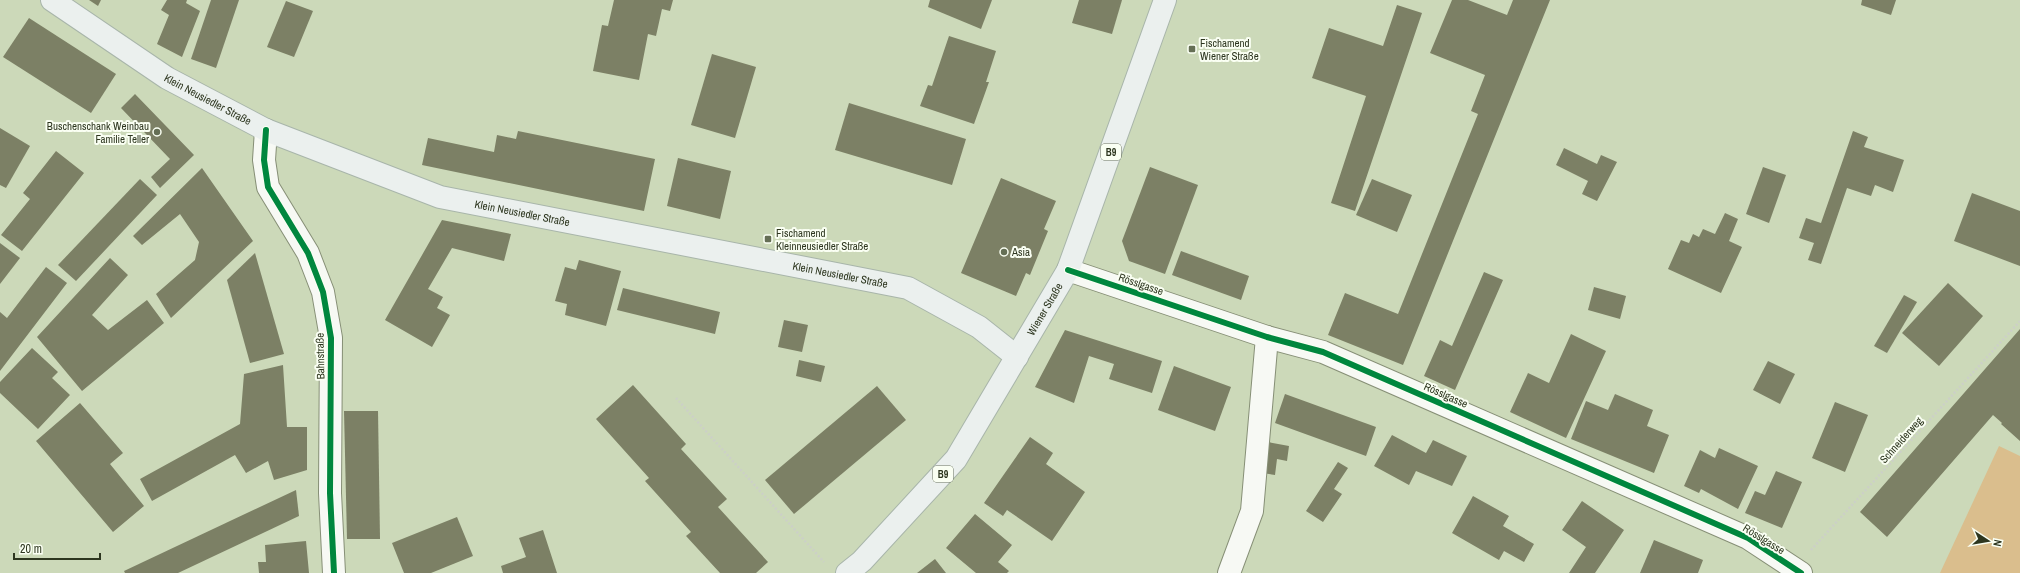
<svg xmlns="http://www.w3.org/2000/svg" width="2020" height="573" font-family="'Archivo Narrow',sans-serif">
<style>
.green{fill:#dabe8d}
.building{fill:#7c8065}
.lines{fill:none;stroke-linecap:round;stroke-linejoin:round}
.minor-casing{stroke:#868f76;stroke-width:24}
.major-casing{stroke:#a8b5aa;stroke-width:24}
.path{stroke:#ccd0c7;stroke-width:2.5;stroke-dasharray:2 2;stroke-linecap:butt}
.minor{stroke:#f7f9f4;stroke-width:22}
.major{stroke:#ebf0ee;stroke-width:22}
.cycleway-casing{stroke:#fafff3;stroke-width:8}
.cycleway{stroke:#00873e;stroke-width:6}
.poi-dot{fill:#656f55;stroke:#fafff3;stroke-width:1.5}
.labels{text-anchor:middle;stroke-width:4;stroke-linejoin:round;paint-order:stroke}
.shield{fill:#fafff3;stroke:#6a725f;stroke-width:1}
.shield-label{font-size:10px;font-weight:bold;fill:#2d361f}
.poi-label{font-size:11px;fill:#2d361f;stroke:#fafff3;text-anchor:start}
.street-label{font-size:11px;fill:#2d361f;stroke:#fafff3}
</style>
<rect width="100%" height="100%" fill="#ccd9b9"/>
<!-- green -->
<polygon class="green" points="1999,446 2020,456 2020,573 1940,573"/>
<!-- building -->
<g class="building">
<polygon points="89,0 101,0 98,6"/>
<polygon points="167,0 187,0 186,3 200,11 182,57 157,44 169,15 161,10"/>
<polygon points="211,0 239,0 216,68 191,59"/>
<polygon points="614,0 673,0 670,11 662,9 656,36 648,34 639,80 593,71 602,25 608,26"/>
<polygon points="930,0 992,0 981,29 928,7"/>
<polygon points="1079,0 1122,0 1112,34 1072,23"/>
<polygon points="1452,0 1468,0 1507,15 1513,0 1550,0 1403,365 1328,335 1345,293 1398,314 1478,114 1471,111 1485,75 1430,53"/>
<polygon points="1862,0 1896,0 1891,15 1861,5"/>
<polygon points="286,1 313,11 294,57 267,47"/>
<polygon points="1397,5 1422,13 1355,211 1331,203 1366,96 1312,78 1329,28 1383,46"/>
<polygon points="29,18 116,74 91,113 3,57"/>
<polygon points="949,36 996,51 986,82 989,82 974,124 920,106 928,85 932,86"/>
<polygon points="712,54 756,67 735,138 691,125"/>
<polygon points="135,94 194,155 160,188 151,177 170,159 121,108"/>
<polygon points="849,103 966,139 952,185 835,150"/>
<polygon points="0,128 30,146 6,188 0,185"/>
<polygon points="518,131 655,159 644,211 422,165 428,138 494,152 497,135 516,139"/>
<polygon points="1853,131 1868,137 1864,147 1904,160 1893,192 1875,185 1871,196 1847,188 1821,264 1808,260 1814,243 1799,238 1806,218 1821,223"/>
<polygon points="1564,148 1597,164 1601,155 1617,162 1597,201 1582,194 1588,181 1556,165"/>
<polygon points="56,151 84,173 22,251 1,235 30,199 23,193"/>
<polygon points="678,158 731,171 720,219 667,206"/>
<polygon points="1150,167 1198,185 1165,274 1129,261 1122,241"/>
<polygon points="1763,167 1786,175 1769,223 1746,214"/>
<polygon points="202,168 253,241 171,318 156,294 195,260 199,242 180,214 142,245 133,236"/>
<polygon points="1001,178 1056,201 1044,229 1048,231 1030,275 1026,273 1016,296 961,273"/>
<polygon points="140,179 157,195 76,281 58,265"/>
<polygon points="1372,179 1412,195 1397,232 1356,215"/>
<polygon points="1972,193 2020,211 2020,266 1954,241"/>
<polygon points="1725,213 1738,219 1729,241 1742,247 1721,293 1668,269 1681,240 1689,243 1693,234 1699,237 1703,229 1715,234"/>
<polygon points="442,220 511,234 504,261 452,248 428,289 443,297 437,308 450,315 432,347 385,320"/>
<polygon points="0,243 20,258 0,284"/>
<polygon points="1181,251 1249,276 1241,300 1172,275"/>
<polygon points="255,253 284,354 250,363 227,280"/>
<polygon points="110,258 128,275 92,315 108,330 147,300 164,323 82,391 37,337"/>
<polygon points="579,260 621,271 606,326 565,315 567,304 555,301 565,267 576,270"/>
<polygon points="46,267 67,283 0,371 0,312 7,318"/>
<polygon points="1484,272 1503,280 1455,390 1424,376 1440,340 1452,346"/>
<polygon points="1948,283 1983,316 1939,366 1902,333"/>
<polygon points="1594,287 1626,296 1620,319 1588,310"/>
<polygon points="623,288 720,312 715,334 617,310"/>
<polygon points="1904,295 1917,302 1887,353 1874,346"/>
<polygon points="784,320 808,325 802,352 778,347"/>
<polygon points="2020,329 2020,441 2001,424 2002,423 1993,415 1887,537 1860,512"/>
<polygon points="1065,330 1162,361 1152,393 1109,379 1114,364 1089,356 1074,403 1035,387"/>
<polygon points="1571,334 1606,351 1566,438 1510,412 1528,373 1549,383"/>
<polygon points="32,348 58,372 52,378 70,395 38,429 0,393 0,382"/>
<polygon points="799,360 825,366 821,382 796,376"/>
<polygon points="1768,361 1795,374 1780,404 1753,390"/>
<polygon points="283,365 287,427 307,427 307,470 274,480 268,461 246,473 235,455 152,501 140,479 240,424 244,374"/>
<polygon points="1174,366 1231,387 1215,431 1158,410"/>
<polygon points="633,385 686,444 681,449 727,499 718,507 768,562 756,573 720,573 686,536 691,532 645,481 649,478 596,419"/>
<polygon points="877,386 906,420 794,514 765,480"/>
<polygon points="1285,394 1376,427 1366,456 1275,423"/>
<polygon points="1615,394 1653,410 1647,426 1669,435 1654,473 1571,439 1586,401 1608,410"/>
<polygon points="1835,402 1868,415 1845,472 1812,458"/>
<polygon points="80,403 123,453 110,464 144,506 113,532 36,441"/>
<polygon points="344,411 378,411 380,539 347,539"/>
<polygon points="1392,435 1426,453 1433,440 1467,456 1452,486 1416,471 1409,485 1374,466"/>
<polygon points="1030,437 1053,453 1046,464 1085,492 1052,541 1007,510 1003,516 984,503"/>
<polygon points="1268,442 1289,446 1287,461 1277,459 1275,475 1263,473"/>
<polygon points="1719,448 1758,466 1738,509 1701,489 1699,493 1684,486 1700,450 1715,458"/>
<polygon points="1338,462 1348,468 1334,489 1342,494 1323,522 1306,511"/>
<polygon points="1776,471 1802,482 1782,528 1745,513 1755,491 1765,495"/>
<polygon points="296,490 299,516 178,573 125,573 124,571"/>
<polygon points="1473,496 1509,516 1503,526 1534,544 1524,562 1504,551 1499,560 1452,533"/>
<polygon points="1582,501 1624,530 1595,573 1569,573 1586,547 1562,530"/>
<polygon points="975,514 1012,545 998,562 1009,571 1007,573 976,573 946,548"/>
<polygon points="457,517 473,556 431,573 404,573 392,543"/>
<polygon points="543,530 557,573 503,573 501,566 526,557 519,538"/>
<polygon points="1654,540 1703,560 1698,573 1640,573"/>
<polygon points="306,541 309,573 259,573 258,562 266,562 265,545"/>
<polygon points="935,559 946,573 917,573"/>
</g>
<g class="lines">
<defs>
<g id="minor">
<polyline points="266,130 264,160 268,187 308,253 323,292 331,338 330,493 334,573"/>
<polyline points="1068,270 1267,337 1323,352 1748,538 1801,573"/>
<polyline points="1229,573 1252,511 1267,337"/>
</g>
<g id="major">
<path id="s1" d="M52,0L167,78L266,130L440,197L908,288L979,327L1017,357"/>
<path id="s2" d="M847,573L862,561L956,459L1068,270L1165,0"/>
</g>
</defs>
<!-- minor casing -->
<use href="#minor" class="minor-casing"/>
<!-- major casing -->
<use href="#major" class="major-casing"/>
<!-- path -->
<g class="path">
<polyline points="676,398 824,562"/>
<polyline points="1811,550 2020,321"/>
</g>
<!-- minor -->
<use href="#minor" class="minor"/>
<!-- major -->
<use href="#major" class="major"/>
<defs>
<g id="cycleway">
<polyline points="266,130 264,160 268,187 308,253 323,292 331,338 330,493 334,573"/>
<polyline points="1068,270 1267,337 1323,352 1748,538 1801,573"/>
</g>
</defs>
<!-- cycleway casing -->
<use href="#cycleway" class="cycleway-casing"/>
<!-- cycleway -->
<use href="#cycleway" class="cycleway"/>
</g>
<!-- markers -->
<g class="poi-dot">
<rect x="1188" y="45" width="8" height="8" rx="2"/>
<circle cx="157" cy="132" r="4"/>
<rect x="764" y="235" width="8" height="8" rx="2"/>
<circle cx="1004" cy="252" r="4"/>
</g>
<g class="labels">
<!-- shield labels -->
<g class="shield">
<rect x="1101" y="144" width="20" height="16" rx="3"/>
<rect x="933" y="466" width="20" height="16" rx="3"/>
</g>
<g class="shield-label">
<text x="1111" y="156">B9</text>
<text x="943" y="478">B9</text>
</g>
<!-- poi labels -->
<g class="poi-label">
<text x="1200" y="47">Fischamend<tspan x="1200" dy="13">Wiener Straße</tspan></text>
<text x="149" y="130" text-anchor="end">Buschenschank Weinbau<tspan x="149" dy="13">Familie Teller</tspan></text>
<text x="776" y="237">Fischamend<tspan x="776" dy="13">Kleinneusiedler Straße</tspan></text>
<text x="1012" y="256">Asia</text>
</g>
<!-- street labels -->
<g class="street-label">
<text dy="4" stroke="none"><textPath href="#s1" startOffset="185">Klein Neusiedler Straße</textPath></text>
<text dy="4" stroke="none"><textPath href="#s1" startOffset="521">Klein Neusiedler Straße</textPath></text>
<text dy="4" stroke="none"><textPath href="#s1" startOffset="845">Klein Neusiedler Straße</textPath></text>
<text transform="translate(1141 284) rotate(19)" y="4">Rösslgasse</text>
<text dy="4" stroke="none"><textPath href="#s2" startOffset="332">Wiener Straße</textPath></text>
<text transform="translate(320 356) rotate(-91)" y="4">Bahnstraße</text>
<text transform="translate(1446 395) rotate(24)" y="4">Rösslgasse</text>
<text transform="translate(1901 440) rotate(-48)" y="4">Schneiderweg</text>
<text transform="translate(1764 539) rotate(32)" y="4">Rösslgasse</text>
</g>
</g>
<!-- north arrow -->
<g transform="translate(1988 541) rotate(102)" stroke="#fafff3" stroke-width="3" paint-order="stroke">
<path d="M0-3L7 15L0 10L-7 15Z" fill="#2d361f"/>
<text y="-6" font-size="11" font-weight="bold" text-anchor="middle" fill="#2d361f">N</text>
</g>
<!-- scale -->
<path d="M14 553v6h86v-6" fill="none" stroke="#2d361f" stroke-width="2"/>
<text x="20" y="553" font-size="12" fill="#2d361f" stroke="#fafff3" stroke-width="3" paint-order="stroke">20 m</text>
</svg>
